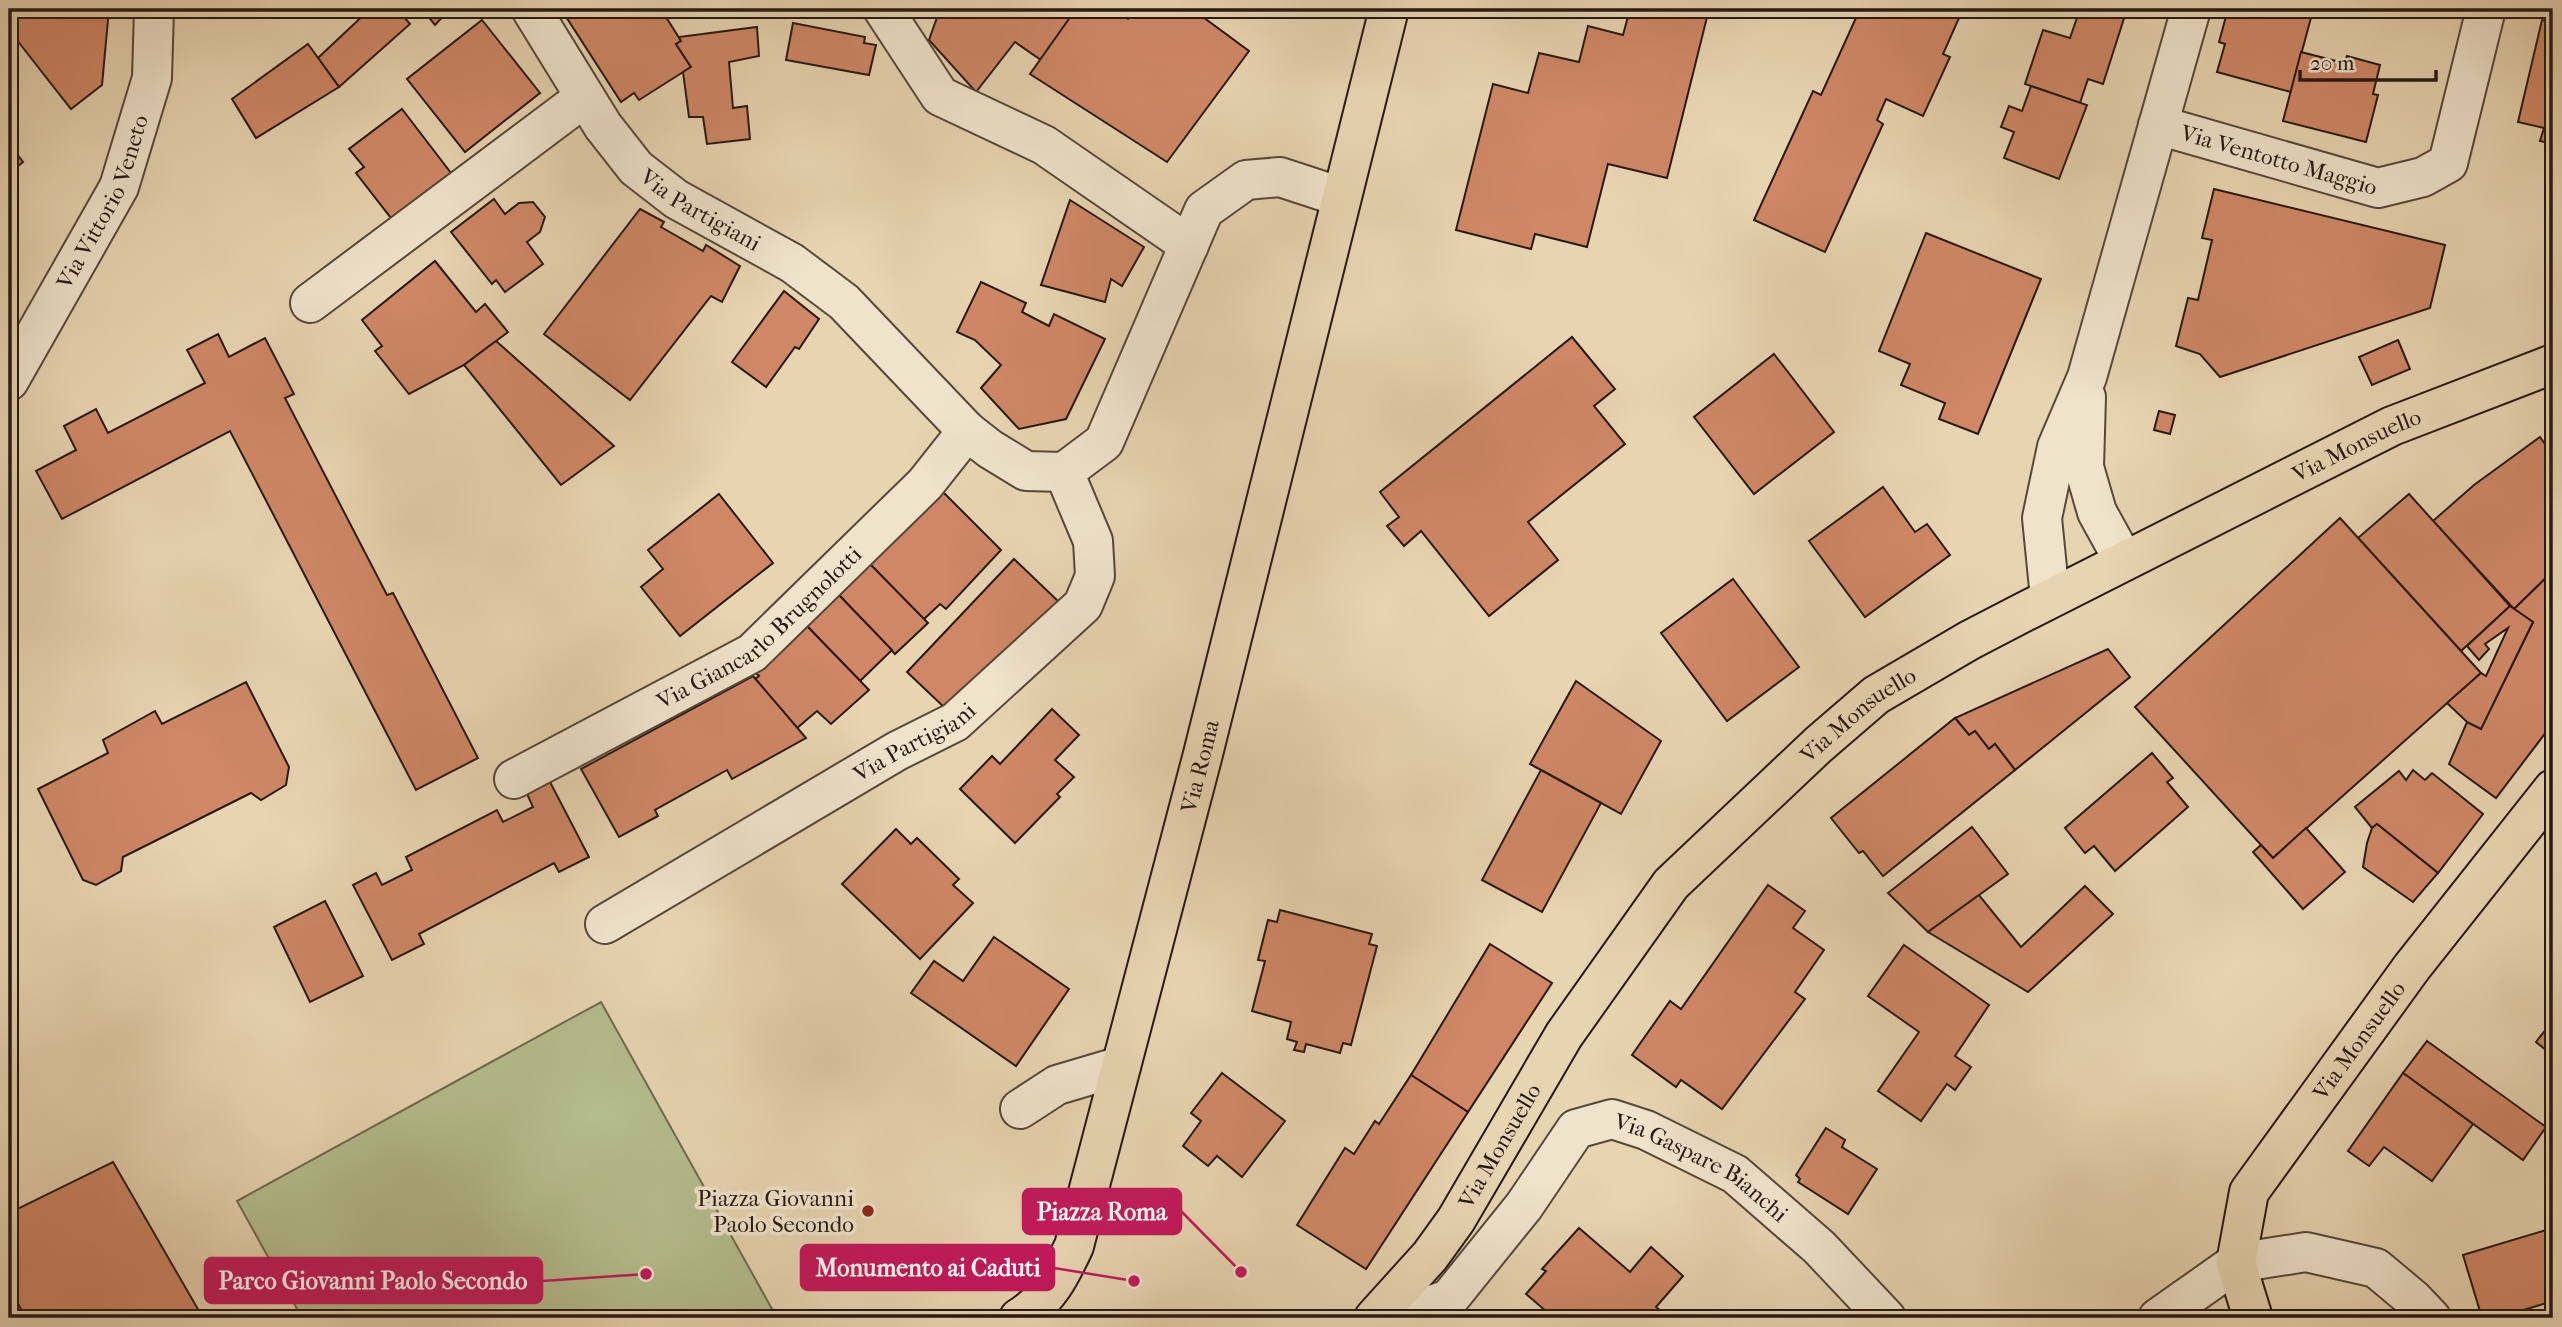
<svg xmlns="http://www.w3.org/2000/svg" width="2562" height="1327" font-family="'IM FELL French Canon',serif">
<style>
.green{fill:#b4bd8d;stroke:#6d6b50;stroke-width:2}
.building{fill:#cf8766;stroke:#261914;stroke-width:2}
.lines{fill:none;stroke-linecap:round;stroke-linejoin:round}
.minor-casing{stroke:#56483b;stroke-width:42}
.major-casing{stroke:#261914;stroke-width:42}
.minor{stroke:#efe3cc;stroke-width:38}
.major{stroke:#e7d4b1;stroke-width:38}
.poi-dot{fill:#8f2418;stroke:#efe3cc;stroke-width:2.5}
.labels{text-anchor:middle;stroke-width:7;stroke-linejoin:round;paint-order:stroke}
.street-label{font-size:23px;fill:#261914;stroke:#efe3cc}
.poi-label{font-size:23px;fill:#261914;stroke:#efe3cc;text-anchor:end}
.leader{fill:none;stroke:#c2185b;stroke-width:2.5}
.callout-dot{fill:#c2185b;stroke:#efe3cc;stroke-width:2.5}
.callout{fill:#c2185b;stroke:#c2185b;stroke-width:2.5}
.callout-label{font-size:24px;text-anchor:middle;font-weight:bold;fill:#fff}
</style>
<rect width="100%" height="100%" fill="#e7d4b1"/>
<filter id="stains"><feTurbulence type="fractalNoise" baseFrequency=".00286" numOctaves="4"/><feColorMatrix values="0 0 0 0 .2 0 0 0 0 .09 0 0 0 0 .02 0 0 0 .5 -.17"/></filter>
<radialGradient id="worn" r=".72"><stop offset=".6" stop-color="#630" stop-opacity="0"/><stop offset="1" stop-color="#630" stop-opacity=".3"/></radialGradient>
<!-- green -->
<polygon class="green" points="601,1002 777,1318 302,1318 237,1201"/>
<!-- building -->
<g class="building">
<polygon points="30,9 109,9 102,85 71,109 9,30 9,25"/>
<polygon points="370,9 397,9 410,24 339,87 318,58"/>
<polygon points="422,9 450,9 435,25"/>
<polygon points="561,9 661,9 681,41 676,44 691,67 639,100 634,93 621,102"/>
<polygon points="940,9 1076,9 1041,60 1015,42 976,92 929,40"/>
<polygon points="1076,9 1113,9 1128,19 1135,9 1192,9 1249,51 1167,162 1030,74"/>
<polygon points="1630,9 1709,9 1667,178 1608,164 1587,247 1535,234 1531,249 1456,230 1493,84 1528,93 1539,53 1579,62 1588,26 1623,35"/>
<polygon points="1860,9 1963,9 1943,54 1950,57 1923,116 1886,99 1877,120 1883,124 1825,252 1754,220 1813,91 1821,95"/>
<polygon points="2080,9 2127,9 2103,84 2088,79 2080,103 2025,84 2043,30 2070,38"/>
<polygon points="2228,9 2293,9 2312,14 2291,92 2217,72 2225,44 2219,42"/>
<polygon points="482,20 540,93 465,152 407,79"/>
<polygon points="2542,20 2553,23 2553,144 2540,141 2544,128 2518,122"/>
<polygon points="793,23 865,37 864,43 876,45 869,75 786,60"/>
<polygon points="757,27 759,56 729,62 733,108 747,106 750,139 707,144 703,117 689,117 683,72 691,67 676,44 681,41 679,37"/>
<polygon points="308,44 339,87 256,138 232,99"/>
<polygon points="2301,52 2344,63 2347,56 2380,65 2373,94 2378,95 2366,142 2283,121"/>
<polygon points="2031,86 2087,105 2059,179 2004,158 2014,132 2001,127 2009,106 2022,111"/>
<polygon points="402,109 451,173 391,218 356,173 364,167 349,149"/>
<polygon points="9,143 23,162 9,173"/>
<polygon points="2214,189 2445,245 2430,308 2220,377 2200,354 2176,346 2188,298 2198,300 2212,240 2202,238"/>
<polygon points="494,199 505,214 519,203 533,202 545,217 540,232 527,242 543,264 505,292 496,280 492,284 451,232"/>
<polygon points="1070,200 1144,247 1122,286 1111,279 1105,302 1041,285"/>
<polygon points="640,209 664,222 661,227 703,251 706,245 740,266 722,302 711,296 630,400 544,334"/>
<polygon points="1926,233 2041,279 1978,434 1939,419 1945,403 1901,385 1910,364 1879,351"/>
<polygon points="435,261 476,312 485,304 508,332 464,365 409,394 375,351 382,346 362,320"/>
<polygon points="981,282 1026,303 1022,312 1049,326 1054,314 1105,339 1066,419 1019,429 981,388 1001,365 975,340 957,332"/>
<polygon points="784,291 819,319 799,349 795,347 766,387 732,362"/>
<polygon points="218,334 229,357 265,338 294,394 285,398 387,595 393,593 478,758 416,790 230,431 62,519 36,471 76,450 64,426 96,409 108,433 205,383 187,350"/>
<polygon points="1572,337 1615,389 1594,406 1625,444 1528,522 1558,560 1489,616 1421,531 1404,546 1387,526 1399,517 1380,492"/>
<polygon points="2398,340 2410,369 2372,385 2359,357"/>
<polygon points="496,341 614,446 561,485 464,365"/>
<polygon points="1774,354 1834,432 1754,494 1694,417"/>
<polygon points="2159,411 2175,415 2170,434 2154,430"/>
<polygon points="2540,437 2553,455 2553,560 2546,567 2552,572 2514,609 2433,521 2474,485"/>
<polygon points="1883,487 1915,532 1927,524 1950,555 1865,617 1809,541"/>
<polygon points="943,492 1001,550 946,609 940,604 923,620 869,563"/>
<polygon points="719,494 773,563 680,636 641,587 663,569 648,550"/>
<polygon points="2409,494 2510,606 2461,651 2358,538"/>
<polygon points="2340,518 2481,673 2273,858 2135,707"/>
<polygon points="1014,559 1058,601 1007,656 948,711 907,672"/>
<polygon points="2553,560 2553,723 2496,798 2449,764 2467,722 2481,729 2533,622 2514,609 2552,572 2546,567"/>
<polygon points="869,563 928,623 895,654 837,593"/>
<polygon points="1733,579 1799,667 1727,721 1661,633"/>
<polygon points="837,593 892,650 860,681 805,624"/>
<polygon points="2510,606 2533,622 2481,729 2467,722 2447,703 2481,673 2486,676 2508,628 2485,644 2489,649 2479,660 2467,646"/>
<polygon points="805,624 869,690 831,724 817,711 797,728 755,679 759,676 755,672"/>
<polygon points="2108,649 2130,677 2015,770 1995,744 1989,749 1975,731 1969,735 1955,718"/>
<polygon points="753,676 806,738 732,779 727,770 655,810 658,816 619,837 581,769"/>
<polygon points="1576,681 1661,741 1621,814 1530,764"/>
<polygon points="246,682 289,767 286,785 261,800 251,793 123,857 121,871 96,885 83,880 38,789 108,753 103,740 155,711 162,724"/>
<polygon points="1052,709 1079,735 1055,760 1074,777 1057,794 1060,797 1015,843 960,789 992,756 1000,764"/>
<polygon points="1955,718 1969,735 1975,731 1989,749 1995,744 2015,770 1883,876 1863,851 1859,853 1831,818"/>
<polygon points="2152,753 2173,778 2167,782 2188,807 2115,871 2094,846 2085,853 2065,828"/>
<polygon points="1541,770 1601,803 1542,912 1482,880"/>
<polygon points="2413,770 2425,780 2432,773 2483,814 2438,873 2377,824 2372,828 2355,807 2399,771 2406,780"/>
<polygon points="550,782 589,857 559,872 554,863 419,934 424,944 392,960 353,885 376,873 382,885 412,870 406,857 497,810 503,822 533,807 527,794"/>
<polygon points="2377,824 2438,873 2413,902 2363,867 2367,843 2372,828"/>
<polygon points="1972,827 2008,874 1928,932 1888,893"/>
<polygon points="2306,828 2345,872 2303,909 2253,852 2261,845 2273,858"/>
<polygon points="896,829 911,844 917,838 959,879 953,885 973,903 920,959 842,884"/>
<polygon points="1768,885 1805,911 1793,928 1824,950 1795,992 1805,999 1722,1109 1681,1080 1676,1087 1632,1055 1670,1001 1681,1009"/>
<polygon points="2085,886 2113,914 2028,992 1928,932 1979,895 2021,947"/>
<polygon points="325,901 363,976 310,1002 274,927"/>
<polygon points="1280,910 1372,934 1369,944 1377,946 1351,1045 1343,1043 1340,1053 1306,1044 1304,1052 1294,1050 1297,1042 1287,1039 1291,1022 1252,1011 1265,961 1258,960 1268,920 1277,922"/>
<polygon points="994,937 1069,989 1016,1066 911,993 934,961 963,981"/>
<polygon points="1490,944 1552,983 1468,1112 1411,1075"/>
<polygon points="1904,945 1989,1005 1955,1056 1971,1067 1955,1090 1947,1084 1921,1121 1878,1091 1919,1032 1868,996"/>
<polygon points="2553,1020 2553,1056 2536,1042"/>
<polygon points="2427,1041 2546,1127 2523,1160 2403,1073"/>
<polygon points="1222,1073 1285,1121 1242,1177 1217,1156 1208,1166 1183,1146 1201,1121 1191,1113"/>
<polygon points="2403,1073 2473,1124 2432,1181 2384,1147 2369,1166 2348,1151"/>
<polygon points="1411,1075 1468,1112 1366,1269 1297,1225 1345,1148 1354,1154 1375,1121 1379,1124"/>
<polygon points="1826,1128 1845,1140 1842,1147 1877,1169 1848,1214 1798,1182 1800,1179 1796,1175"/>
<polygon points="113,1162 203,1318 22,1318 25,1317 9,1286 9,1213"/>
<polygon points="1579,1228 1630,1272 1651,1247 1683,1276 1656,1307 1667,1316 1665,1318 1554,1318 1526,1294 1546,1271 1542,1269"/>
<polygon points="2553,1228 2553,1301 2497,1318 2482,1318 2463,1255"/>
</g>
<g class="lines">
<defs>
<g id="minor">
<path id="s1" d="M531,9L603,126L636,168L676,199L792,263L844,302L967,431L990,449L1026,471L1064,472L1104,442L1204,210L1246,180L1280,177L1341,197"/>
<polyline points="883,9 940,96 1044,145 1189,245"/>
<path id="s2" d="M2158,125L2378,188L2423,177L2448,163L2486,9"/>
<polyline points="310,303 585,97"/>
<path id="s3" d="M9,381L119,187L152,78L154,9"/>
<polyline points="2086,397 2084,467 2097,512 2124,561"/>
<polyline points="2050,598 2042,518 2057,447 2087,377 2191,9"/>
<path id="s4" d="M514,779L752,653L925,484L967,431"/>
<path id="s5" d="M605,924L897,751L955,722L1083,605L1095,576L1093,541L1064,472"/>
<polyline points="1020,1109 1057,1085 1121,1066"/>
<path id="s6" d="M1393,1318L1449,1299L1524,1206L1576,1129L1612,1119L1646,1130L1735,1174L1819,1247L1886,1318"/>
<polyline points="2158,1318 2236,1263 2306,1252 2376,1268 2413,1299 2431,1318"/>
</g>
<g id="major">
<path id="s7" d="M1019,1318C1048,1300 1060,1276 1074,1246L1203,754L1389,9"/>
<path id="s8" d="M1374,1318L1430,1256L1456,1220L1564,1035L1671,884L1818,745L1876,695L1970,640L2028,610L2392,426L2553,364"/>
<path id="s9" d="M2253,1318L2236,1263L2249,1192L2412,967L2553,789"/>
</g>
</defs>
<!-- minor casing -->
<use href="#minor" class="minor-casing"/>
<!-- major casing -->
<use href="#major" class="major-casing"/>
<!-- minor -->
<use href="#minor" class="minor"/>
<!-- major -->
<use href="#major" class="major"/>
</g>
<!-- markers -->
<circle class="poi-dot" cx="868" cy="1211" r="7"/>
<g class="labels">
<!-- street labels -->
<g class="street-label">
<text dy="8" stroke="none"><textPath href="#s2" startOffset="126">Via Ventotto Maggio</textPath></text>
<text dy="8" stroke="none"><textPath href="#s3" startOffset="203">Via Vittorio Veneto</textPath></text>
<text dy="8" stroke="none"><textPath href="#s1" startOffset="268">Via Partigiani</textPath></text>
<text dy="8" stroke="none"><textPath href="#s8" startOffset="1348">Via Monsuello</textPath></text>
<text dy="8" stroke="none"><textPath href="#s4" startOffset="290">Via Giancarlo Brugnolotti</textPath></text>
<text dy="8" stroke="none"><textPath href="#s8" startOffset="780">Via Monsuello</textPath></text>
<text dy="8" stroke="none"><textPath href="#s5" startOffset="359">Via Partigiani</textPath></text>
<text dy="8" stroke="none"><textPath href="#s7" startOffset="588">Via Roma</textPath></text>
<text dy="8" stroke="none"><textPath href="#s9" startOffset="317">Via Monsuello</textPath></text>
<text dy="8" stroke="none"><textPath href="#s8" startOffset="214">Via Monsuello</textPath></text>
<text dy="8" stroke="none"><textPath href="#s6" startOffset="411">Via Gaspare Bianchi</textPath></text>
</g>
<!-- poi labels -->
<g class="poi-label">
<text x="854" y="1206">Piazza Giovanni<tspan x="854" dy="26">Paolo Secondo</tspan></text>
</g>
</g>
<!-- callouts -->
<path class="leader" d="M1241 1272L1181 1211M1134 1281L1054 1268M646 1274L542 1281"/>
<g class="callout-dot">
<circle cx="1241" cy="1272" r="7"/>
<circle cx="1134" cy="1281" r="7"/>
<circle cx="646" cy="1274" r="7"/>
</g>
<g class="callout">
<rect x="1023" y="1189" width="158" height="45" rx="7"/>
<rect x="801" y="1245" width="253" height="45" rx="7"/>
<rect x="205" y="1258" width="337" height="45" rx="7"/>
</g>
<g class="callout-label">
<text x="1102" y="1220">Piazza Roma</text>
<text x="928" y="1276">Monumento ai Caduti</text>
<text x="373" y="1289">Parco Giovanni Paolo Secondo</text>
</g>
<!-- margin -->
<rect width="2562" height="1327" fill="none" stroke="#e7d4b1" stroke-width="35"/>
<rect x="10" y="10" width="2541" height="1306" fill="none" stroke="#261914" stroke-width="3.5"/>
<rect x="18" y="18" width="2527" height="1292" fill="none" stroke="#261914" stroke-width="2"/>
<!-- scale -->
<path d="M2300 70v10h136v-10" fill="none" stroke="#261914" stroke-width="3.5"/>
<text x="2310" y="70" font-size="21" fill="#261914" stroke="#efe3cc" stroke-width="5" paint-order="stroke">20 m</text>
<rect width="100%" height="100%" filter="url(#stains)"/>
<rect width="100%" height="100%" fill="url(#worn)"/>
</svg>
